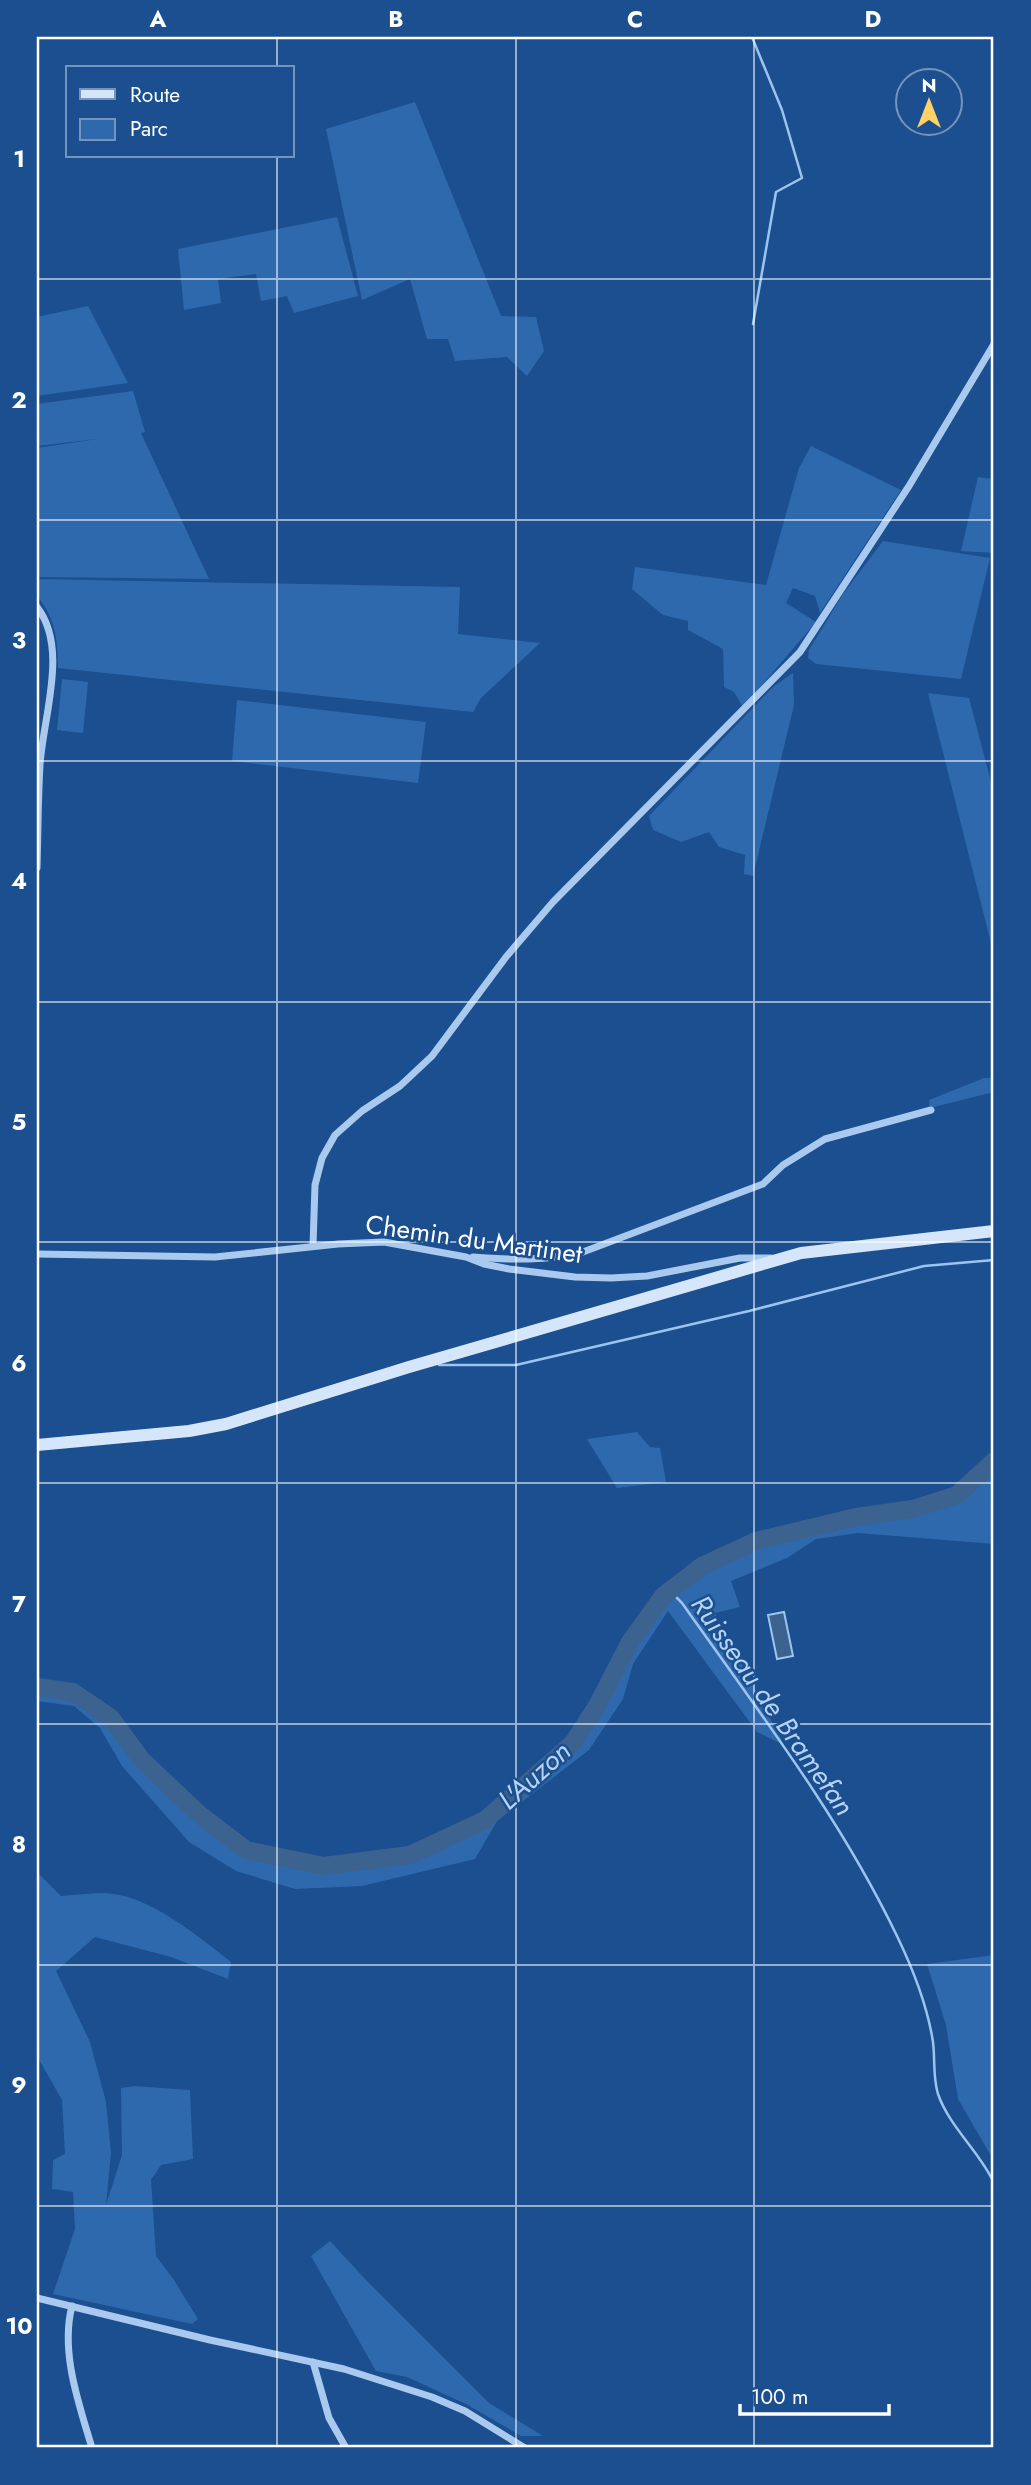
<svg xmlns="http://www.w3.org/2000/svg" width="1031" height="2485" font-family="Jost,sans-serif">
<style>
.green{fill:#2e69ad}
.water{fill:#3c6290;stroke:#9cc4f0;stroke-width:2}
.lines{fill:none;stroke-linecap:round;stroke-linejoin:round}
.stream{stroke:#9cc4f0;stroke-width:2.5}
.river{stroke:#3c6290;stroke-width:18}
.minor{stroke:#a9c9ee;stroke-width:7}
.secondary{stroke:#d6e6fa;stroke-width:12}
.grid{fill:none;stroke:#fff;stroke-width:2;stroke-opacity:0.55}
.labels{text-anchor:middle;stroke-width:5;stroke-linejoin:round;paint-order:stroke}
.street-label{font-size:26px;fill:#fff;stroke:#1b4f8f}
.water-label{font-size:28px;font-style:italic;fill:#b5d3f5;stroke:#1b4f8f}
.neatline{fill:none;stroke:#fff;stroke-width:2.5}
.grid-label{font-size:23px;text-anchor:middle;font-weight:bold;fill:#fff}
</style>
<rect width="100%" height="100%" fill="#1b4f8f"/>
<!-- green -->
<g class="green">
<polygon points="415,102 501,316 536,317 544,351 527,376 507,357 455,361 448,339 427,339 410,279 362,300 326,129"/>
<polygon points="337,217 358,296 294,313 287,296 261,301 256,274 218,279 221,303 184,310 178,249"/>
<polygon points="88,306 128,383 37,396 37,317"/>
<polygon points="133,391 145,432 141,433 209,579 37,577 37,448 97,439 37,446 37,404"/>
<polygon points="811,446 901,490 820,613 815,596 793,588 786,603 816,622 743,707 734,692 724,687 723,649 688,630 688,621 663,615 632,589 635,567 766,585 799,468"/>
<polygon points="978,477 994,479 994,553 961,551"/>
<polygon points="883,541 990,558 961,679 816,664 808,658 809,650 843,594"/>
<path d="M37,579L460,587L458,634L540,643L481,698L473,712L58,668C58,651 57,635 51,619C43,598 37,606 37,579Z"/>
<polygon points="793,673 794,705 753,876 744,874 745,855 719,847 709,832 681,842 653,830 649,816 773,687"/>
<polygon points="62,679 88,682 83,733 57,730"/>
<polygon points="928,693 969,698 994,793 994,955"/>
<polygon points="237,700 426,722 418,783 232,761"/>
<polygon points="984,1078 994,1078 994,1092 930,1108 929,1100"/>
<polygon points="637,1432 650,1447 660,1448 666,1482 617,1488 587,1439"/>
<polygon points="994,1467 994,1544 858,1533 816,1539 787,1558 731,1581 740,1607 715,1613 784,1745 757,1732 668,1611 633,1664 623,1699 589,1750 497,1821 475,1859 362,1886 295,1889 236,1871 189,1842 122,1766 100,1728 74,1706 37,1701 37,1691 72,1697 107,1721 141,1765 199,1818 246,1854 324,1871 411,1859 487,1822 576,1745 600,1707 633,1644 666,1598 706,1570 758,1544 858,1521 913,1514 957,1499"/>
<path d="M37,1872L61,1896C75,1895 90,1893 104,1893C148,1894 198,1936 231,1962L228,1979L171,1957L95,1937L56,1971L90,2042L106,2102L111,2153L106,2205L122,2155L121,2088L134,2086L190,2090L193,2159L161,2165L151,2180L156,2256L174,2280L198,2319L192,2324L53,2294L75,2229L73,2192L52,2189L53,2160L65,2154L62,2100L37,2056Z"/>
<polygon points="994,1955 994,2161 958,2099 946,2025 927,1964"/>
<polygon points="330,2241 366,2280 489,2403 543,2436 521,2436 466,2404 407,2377 376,2371 311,2256"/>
</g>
<!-- water -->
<polygon class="water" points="784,1612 793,1656 777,1659 768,1615"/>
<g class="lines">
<!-- stream -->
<g class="stream">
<polyline points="752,37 782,110 802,178 776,192 753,324"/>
<polyline points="439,1365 516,1365 749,1311 924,1266 994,1260"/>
<path d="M670,1591L682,1603C759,1712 840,1817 897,1936C912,1967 926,2003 932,2036C936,2055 932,2075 938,2094C950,2128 980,2152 994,2183"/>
</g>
<!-- river -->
<polyline class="river" points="37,1687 73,1692 111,1718 142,1760 199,1814 246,1850 324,1866 410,1855 485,1820 573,1743 598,1704 630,1642 663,1596 702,1566 756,1541 856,1517 913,1509 957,1495 994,1461"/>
<!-- minor -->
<g class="minor">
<path d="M37,607C69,648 43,717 40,765C38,799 38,834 37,868"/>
<polyline points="313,1246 315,1185 322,1158 335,1135 362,1111 400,1086 432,1056 506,957 553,902 800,652 909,486 994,344"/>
<polyline points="37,1254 215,1257 338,1244 384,1242 466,1257 484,1264 509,1269 575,1277 611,1278 647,1276 740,1258 771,1258"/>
<path d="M473,1257C510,1260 547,1261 583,1252L763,1184L783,1165L825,1139L931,1110"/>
<polyline points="37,2298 210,2340 344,2369 432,2397 465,2411 525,2448"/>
<path d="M72,2306C60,2352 79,2404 92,2448"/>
<polyline points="313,2362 329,2418 346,2448"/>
</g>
<!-- secondary -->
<polyline class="secondary" points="37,1445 189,1431 226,1424 409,1367 801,1253 994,1231"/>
</g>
<!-- grid -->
<path class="grid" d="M277,37V68M516,37V2448M754,37V2448M277,156V2448M37,279H994M37,520H994M37,761H994M37,1002H994M37,1242H994M37,1483H994M37,1724H994M37,1965H994M37,2206H994"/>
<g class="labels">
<!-- street labels -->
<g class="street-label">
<text transform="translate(474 1239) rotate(8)" y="9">Chemin du Martinet</text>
</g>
<!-- water labels -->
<g class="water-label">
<text transform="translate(773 1705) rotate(55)" y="10">Ruisseau de Bramefan</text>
<text transform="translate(534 1775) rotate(-42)" y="10">L'Auzon</text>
</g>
</g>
<!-- border -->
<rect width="1031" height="2485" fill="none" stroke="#1b4f8f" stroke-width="77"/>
<!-- legend -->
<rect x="66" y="66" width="228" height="91" fill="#1b4f8f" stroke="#7695bc" stroke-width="2"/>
<rect x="80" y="89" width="35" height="10" fill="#d6e6fa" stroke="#7695bc" stroke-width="2"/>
<text x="130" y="102" font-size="21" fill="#ffffff">Route</text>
<rect x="80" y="119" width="35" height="21" fill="#2e69ad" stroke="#7695bc" stroke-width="2"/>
<text x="130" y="136" font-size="21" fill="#ffffff">Parc</text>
<!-- north arrow -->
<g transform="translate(929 102)"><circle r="33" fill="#1b4f8f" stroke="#7695bc" stroke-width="2"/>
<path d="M0-5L12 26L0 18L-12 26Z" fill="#ffd166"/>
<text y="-10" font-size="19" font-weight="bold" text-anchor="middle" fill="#ffffff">N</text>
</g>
<!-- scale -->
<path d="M740 2404v10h149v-10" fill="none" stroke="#ffffff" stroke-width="3.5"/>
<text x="751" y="2404" font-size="21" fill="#ffffff" stroke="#1b4f8f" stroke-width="5" paint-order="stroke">100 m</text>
<rect x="38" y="38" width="954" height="2408" class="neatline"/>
<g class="grid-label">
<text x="158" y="27">A</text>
<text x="396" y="27">B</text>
<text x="635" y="27">C</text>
<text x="873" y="27">D</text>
<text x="19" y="167">1</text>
<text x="19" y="408">2</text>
<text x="19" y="648">3</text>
<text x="19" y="889">4</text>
<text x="19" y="1130">5</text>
<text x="19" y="1371">6</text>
<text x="19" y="1612">7</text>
<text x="19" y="1852">8</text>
<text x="19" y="2093">9</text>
<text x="19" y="2334">10</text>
</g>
</svg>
